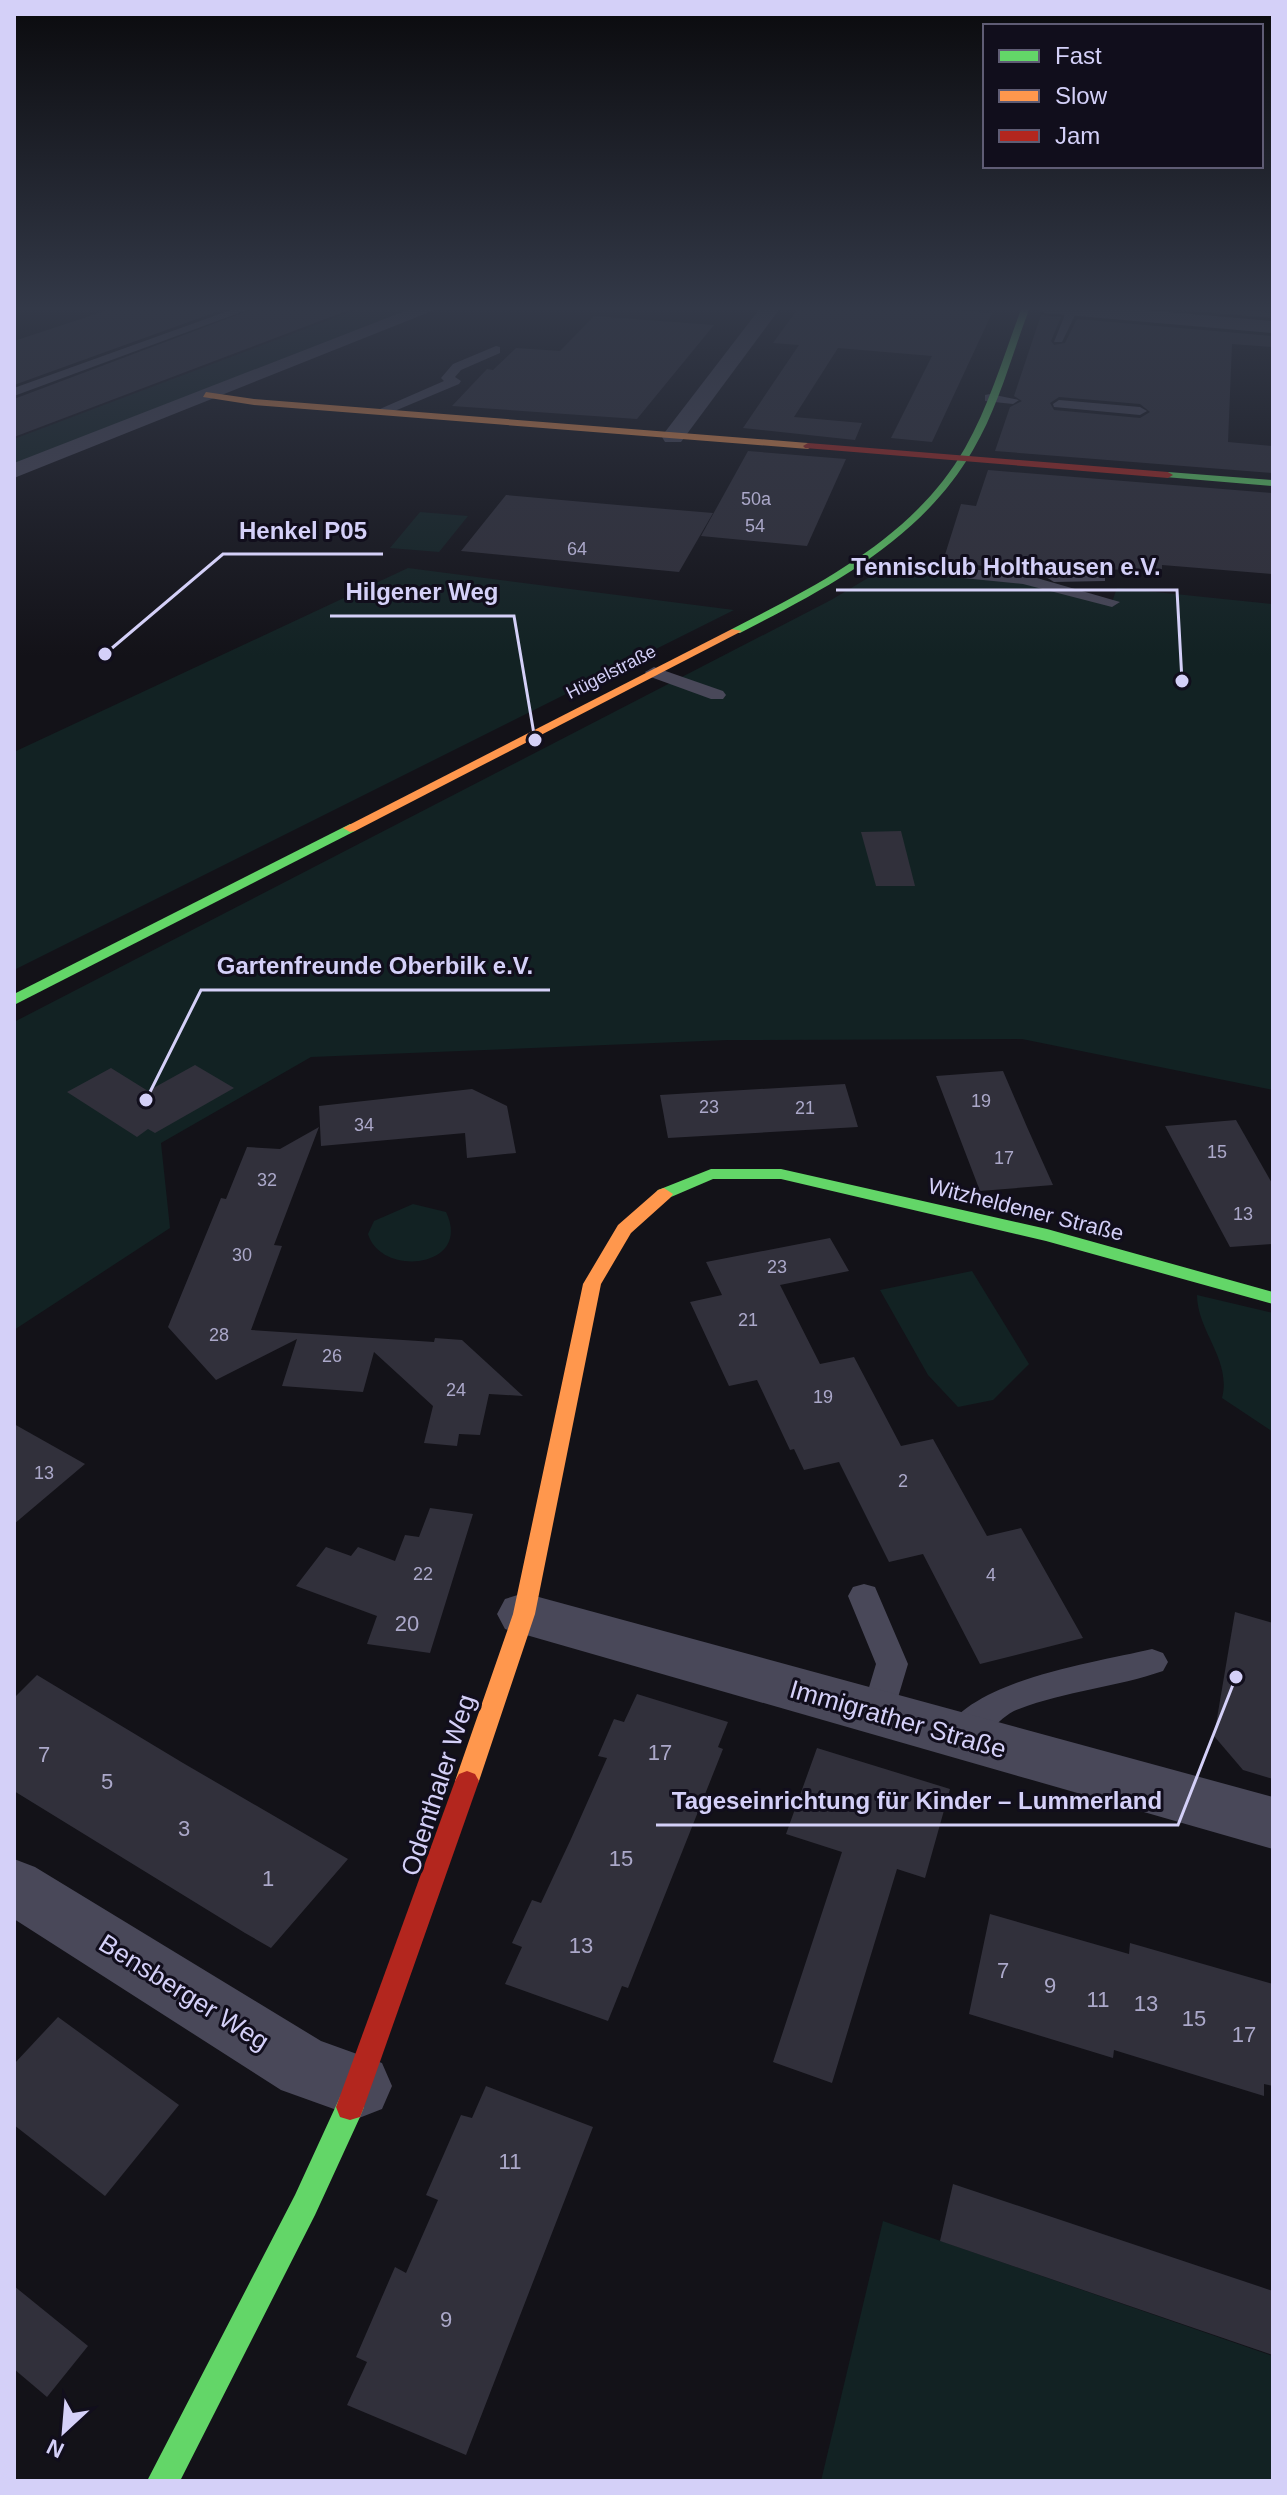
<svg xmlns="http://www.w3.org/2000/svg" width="1287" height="2495" font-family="Helvetica,sans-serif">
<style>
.green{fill:#122223}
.building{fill:#31303b;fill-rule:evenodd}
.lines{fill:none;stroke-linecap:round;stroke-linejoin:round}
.lane{fill:#494859;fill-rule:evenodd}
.street{fill:#494859;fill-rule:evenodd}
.fast{fill:#63d668;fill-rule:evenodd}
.slow{fill:#ff974d;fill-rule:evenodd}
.jam{fill:#b3261e;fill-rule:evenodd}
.labels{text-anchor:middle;stroke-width:6;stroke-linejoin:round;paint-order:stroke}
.number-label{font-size:18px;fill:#aba8c9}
.far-street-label{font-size:18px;fill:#d4d0f8;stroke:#110e1c}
.street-label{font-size:22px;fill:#d4d0f8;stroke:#110e1c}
.near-number-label{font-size:22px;fill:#aba8c9}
.near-street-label{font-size:26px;fill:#d4d0f8;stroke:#110e1c}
.leader{fill:none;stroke:#d4d0f8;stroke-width:3}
.callout-dot{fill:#d4d0f8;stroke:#110e1c;stroke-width:3}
.callout-label{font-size:24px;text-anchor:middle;font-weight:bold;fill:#d4d0f8;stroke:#110e1c;stroke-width:6;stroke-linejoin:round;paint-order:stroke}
</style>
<rect width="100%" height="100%" fill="#131218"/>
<!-- green -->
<g class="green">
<polygon points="363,307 415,307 14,464 14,439"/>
<polygon points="420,512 468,516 439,552 390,548"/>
<polygon points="408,568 734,610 14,970 14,752"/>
<polygon points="883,569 1026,583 1112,602 1117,588 1273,604 1273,1090 1022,1039 728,1040 311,1057 161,1143 170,1228 14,1330 14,1022 831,600"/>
<path d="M413,1204L446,1212C473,1268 381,1278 368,1234L374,1221Z"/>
<polygon points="972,1271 1029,1364 993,1400 958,1407 928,1375 880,1290"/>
<path d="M1197,1295L1273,1313V1432L1222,1398C1232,1360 1197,1331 1197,1295Z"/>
<polygon points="883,2221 1273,2356 1273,2481 821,2481"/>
</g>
<!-- building -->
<g class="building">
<polygon points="117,307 230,307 14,385 14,341"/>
<polygon points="258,307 349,307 349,310 14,437 14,399"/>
<polygon points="799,307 911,307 992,313 932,442 891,438 932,356 838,348 794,417 862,423 855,440 743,428 799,345 773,343"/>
<polygon points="1144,307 1243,307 1241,310 1273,313 1273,318"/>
<path d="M1041,315L1061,317L1051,341L1054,345L1065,343L1077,319L1273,336V347L1232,344L1228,442L1273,446V473L995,451L1010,407L1022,401L1014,396ZM1059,397L1140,404L1150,412L1140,418L1054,410L1050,403Z"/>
<polygon points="594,316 714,325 637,419 452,406 487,369 493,370 516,348 560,351"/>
<polygon points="748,451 846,459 807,546 701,536"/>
<polygon points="988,470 1273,493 1273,574 1162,565 1162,569 1024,571 943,561 961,504 976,506"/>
<polygon points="506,495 618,505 713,513 679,572 461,551"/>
<polygon points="901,831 915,886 876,886 861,832"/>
<polygon points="195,1065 234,1088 155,1133 148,1129 137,1137 67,1092 111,1068 148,1091"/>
<polygon points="1003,1071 1027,1127 1053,1185 980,1191 936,1076"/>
<polygon points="845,1084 858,1127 668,1138 660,1095"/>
<polygon points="472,1089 507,1106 516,1153 467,1158 465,1133 321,1146 319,1106"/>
<polygon points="1236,1120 1273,1185 1273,1244 1230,1247 1165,1126"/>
<polygon points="319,1127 274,1245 282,1246 251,1330 434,1342 435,1338 462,1340 523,1396 489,1394 480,1435 459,1434 457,1446 424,1443 433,1406 374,1352 363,1392 282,1386 297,1339 216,1380 168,1327 221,1198 226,1199 247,1147 280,1149"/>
<polygon points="830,1238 849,1271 780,1285 820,1364 854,1357 901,1446 933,1439 987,1536 1021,1528 1083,1638 980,1664 923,1554 889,1562 839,1462 804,1470 794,1449 790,1450 757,1380 729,1386 690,1302 722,1295 706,1262"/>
<polygon points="14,1424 85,1464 14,1524"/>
<polygon points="430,1508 473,1514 430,1653 367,1644 377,1616 296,1586 326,1547 351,1556 358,1547 395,1561 405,1535 419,1537"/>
<polygon points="1235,1612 1273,1623 1273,1779 1243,1770 1214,1736"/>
<polygon points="37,1675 183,1763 348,1859 271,1948 245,1933 14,1791 14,1698"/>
<polygon points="637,1694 728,1722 718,1747 723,1749 647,1940 628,1988 622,1986 608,2021 505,1984 522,1947 512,1943 532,1900 541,1903 571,1839 607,1758 598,1756 614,1719 624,1722"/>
<polygon points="817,1748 950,1789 925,1878 897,1869 832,2083 773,2062 842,1852 786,1834"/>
<polygon points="990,1914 1129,1954 1130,1943 1273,1984 1273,2086 1264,2084 1264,2096 1114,2050 1113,2058 969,2014"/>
<polygon points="58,2017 179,2105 105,2196 14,2125 14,2064"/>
<polygon points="486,2086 593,2127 466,2455 347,2405 367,2362 356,2357 395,2267 406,2273 438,2200 426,2195 461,2115 472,2118"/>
<polygon points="953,2184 1273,2291 1273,2355 940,2241"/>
<polygon points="14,2286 88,2346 47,2397 14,2369"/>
</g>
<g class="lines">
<!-- lane -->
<g class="lane">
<polygon points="239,307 255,307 14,396 14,388"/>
<polygon points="1068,307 1078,309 1062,342 1054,342"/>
<polygon points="496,346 500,347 500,353 461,370 455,377 461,381 459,384 385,415 373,412 444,381 441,378 453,364"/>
<polygon points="990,394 1019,400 1013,404 985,401 985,395"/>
<polygon points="1059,400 1140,407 1147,411 1140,415 1054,407 1053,404"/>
<polygon points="858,559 1023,574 1120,602 1112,607 1023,584 853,567 850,564"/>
<polygon points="1099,573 1105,575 1105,581 1054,582 1046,577 1054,572"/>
<polygon points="654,667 723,691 726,695 723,699 711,699 648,676 645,672"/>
<polygon points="864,1584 875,1587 908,1664 890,1724 878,1728 866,1724 861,1714 876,1664 848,1596 853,1587"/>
<path d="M1152,1649L1163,1653L1168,1662L1163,1671C1117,1687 1066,1691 1019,1709C993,1718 978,1757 947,1746L942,1736C970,1679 1094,1663 1152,1649Z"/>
</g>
<!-- street -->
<g class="street">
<polygon points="415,307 442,307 14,478 14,463"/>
<polygon points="761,307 781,307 681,442 665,442 662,437 665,432"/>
<polygon points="1034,307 1110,307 1273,321 1273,333 1044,313"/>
<polygon points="524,1593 1273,1797 1273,1849 505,1629 497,1614 505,1599"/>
<polygon points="14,1859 35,1867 321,2041 382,2063 392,2086 382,2109 359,2118 281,2090 14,1919"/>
</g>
<!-- fast -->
<g class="fast">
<path d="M1022,307H1030C1012,354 999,406 973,450C921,540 829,587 740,633H732V629C820,584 914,537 965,448C990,404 1004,354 1022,307Z"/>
<polygon points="1168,472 1273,480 1273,486 1165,477 1163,475"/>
<polygon points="350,824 357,828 355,831 14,1005 14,994"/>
<polygon points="711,1169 781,1169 1047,1229 1273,1292 1273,1304 1046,1241 781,1179 713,1179 664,1200 655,1194 658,1190"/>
<polygon points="350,2094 360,2097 364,2107 360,2117 315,2215 180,2481 147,2481 295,2195 340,2097"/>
</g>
<!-- slow -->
<g class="slow">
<polygon points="206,392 254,399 808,443 813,446 808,449 254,405 203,397"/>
<polygon points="732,629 742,631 355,831 350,832 343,828"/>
<polygon points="664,1188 673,1194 670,1198 631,1233 601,1284 535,1614 479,1781 475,1788 467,1791 459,1788 455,1781 513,1614 583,1284 618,1225 658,1190"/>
</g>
<!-- jam -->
<g class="jam">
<polygon points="808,443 1168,472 1173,475 1168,478 805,448 803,446"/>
<polygon points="467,1771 475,1774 479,1781 364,2107 360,2117 350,2120 340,2117 336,2107 455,1781 459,1774"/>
</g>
</g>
<!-- sky -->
<linearGradient id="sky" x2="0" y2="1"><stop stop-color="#0a0a0d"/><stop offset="0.47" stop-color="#333948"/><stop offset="1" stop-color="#333948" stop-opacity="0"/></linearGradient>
<rect width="1287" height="656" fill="url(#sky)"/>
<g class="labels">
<!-- number labels -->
<g class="number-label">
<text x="756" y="505">50a</text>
<text x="755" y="532">54</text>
<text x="577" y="555">64</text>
<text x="981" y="1107">19</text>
<text x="709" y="1113">23</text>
<text x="805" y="1114">21</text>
<text x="364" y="1131">34</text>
<text x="1217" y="1158">15</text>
<text x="1004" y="1164">17</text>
<text x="267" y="1186">32</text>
<text x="1243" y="1220">13</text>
<text x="242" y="1261">30</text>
<text x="777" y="1273">23</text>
<text x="748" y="1326">21</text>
<text x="219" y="1341">28</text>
<text x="332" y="1362">26</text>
<text x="456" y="1396">24</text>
<text x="823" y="1403">19</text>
<text x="44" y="1479">13</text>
<text x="903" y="1487">2</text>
<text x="423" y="1580">22</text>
<text x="991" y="1581">4</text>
</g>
<!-- far-street labels -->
<g class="far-street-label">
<text transform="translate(611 672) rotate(-27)" y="6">Hügelstraße</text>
</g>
<!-- street labels -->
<g class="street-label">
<text transform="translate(1026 1209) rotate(14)" y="8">Witzheldener Straße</text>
</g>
<!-- near-number labels -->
<g class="near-number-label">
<text x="407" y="1631">20</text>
<text x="660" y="1760">17</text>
<text x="44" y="1762">7</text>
<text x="107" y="1789">5</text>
<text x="184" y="1836">3</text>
<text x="621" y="1866">15</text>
<text x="268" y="1886">1</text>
<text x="581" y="1953">13</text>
<text x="1003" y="1978">7</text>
<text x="1050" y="1993">9</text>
<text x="1098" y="2007">11</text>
<text x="1146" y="2011">13</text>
<text x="1194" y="2026">15</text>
<text x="1244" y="2042">17</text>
<text x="510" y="2169">11</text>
<text x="446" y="2327">9</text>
</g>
<!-- near-street labels -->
<g class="near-street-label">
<text transform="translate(898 1719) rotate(16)" y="9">Immigrather Straße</text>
<text transform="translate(438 1785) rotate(-72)" y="9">Odenthaler Weg</text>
<text transform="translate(184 1992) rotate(32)" y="9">Bensberger Weg</text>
</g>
</g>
<!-- callouts -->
<path class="leader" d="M105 654L223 554H383M1182 681L1177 590H836M535 740L514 616H330M146 1100L201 990H550M1236 1677L1178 1825H656"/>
<g class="callout-dot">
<circle cx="105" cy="654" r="8"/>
<circle cx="1182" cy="681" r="8"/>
<circle cx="535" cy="740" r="8"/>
<circle cx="146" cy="1100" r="8"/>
<circle cx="1236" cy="1677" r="8"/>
</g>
<g class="callout-label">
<text x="303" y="539">Henkel P05</text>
<text x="1006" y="575">Tennisclub Holthausen e.V.</text>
<text x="422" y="600">Hilgener Weg</text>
<text x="375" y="974">Gartenfreunde Oberbilk e.V.</text>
<text x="917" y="1809">Tageseinrichtung für Kinder – Lummerland</text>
</g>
<!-- border -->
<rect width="1287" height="2495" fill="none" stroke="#d4d0f8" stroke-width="32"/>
<!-- legend -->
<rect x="983" y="24" width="280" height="144" fill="#110e1c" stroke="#5f5c74" stroke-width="2"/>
<rect x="999" y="50" width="40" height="12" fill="#63d668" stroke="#5f5c74" stroke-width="2"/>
<text x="1055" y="64" font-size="24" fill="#d4d0f8">Fast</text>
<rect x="999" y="90" width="40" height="12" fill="#ff974d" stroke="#5f5c74" stroke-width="2"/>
<text x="1055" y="104" font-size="24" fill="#d4d0f8">Slow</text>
<rect x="999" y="130" width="40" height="12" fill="#b3261e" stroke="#5f5c74" stroke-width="2"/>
<text x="1055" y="144" font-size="24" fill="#d4d0f8">Jam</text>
<!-- north arrow -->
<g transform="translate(64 2431) rotate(206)" stroke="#110e1c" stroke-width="6" paint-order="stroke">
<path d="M0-6L14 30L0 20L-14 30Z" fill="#d4d0f8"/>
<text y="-12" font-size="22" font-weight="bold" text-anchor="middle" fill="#d4d0f8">N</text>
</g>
</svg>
